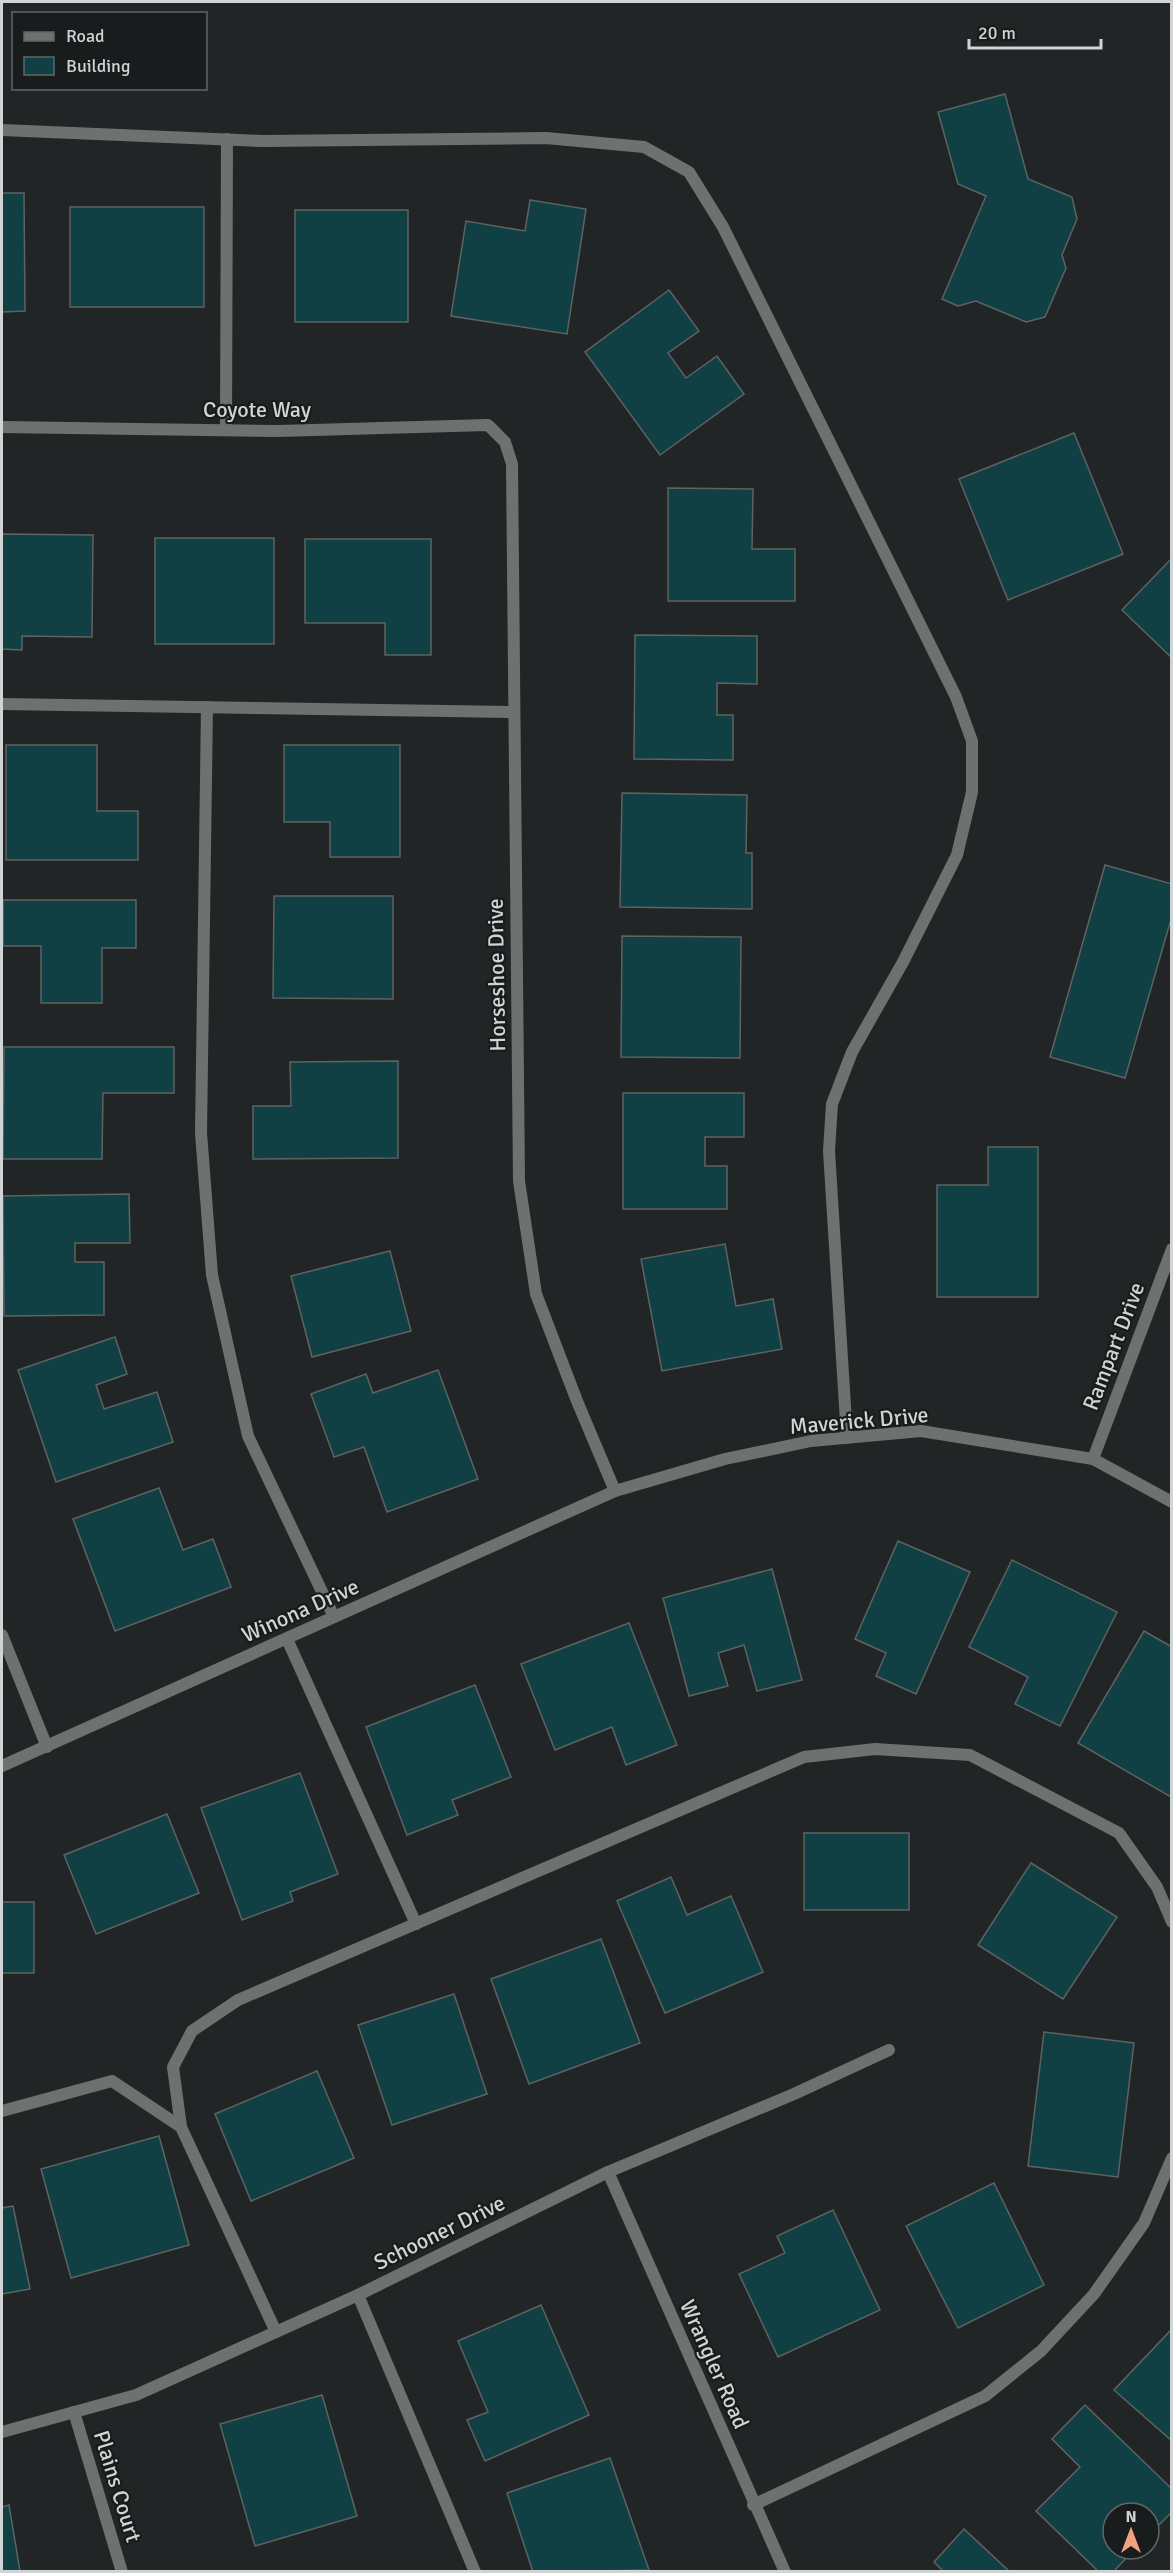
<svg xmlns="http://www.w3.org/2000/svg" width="1173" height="2573" font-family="Signika,sans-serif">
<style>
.building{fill:#104043;stroke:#5e6262;stroke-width:1.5}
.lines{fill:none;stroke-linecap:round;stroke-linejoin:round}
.lane{stroke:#6f7171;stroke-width:12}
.street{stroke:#6f7171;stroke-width:12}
.labels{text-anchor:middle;stroke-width:4.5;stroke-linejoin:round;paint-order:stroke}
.street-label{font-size:22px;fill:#d1d4d4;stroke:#191c1c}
</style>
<rect width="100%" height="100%" fill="#222526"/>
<!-- building -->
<g class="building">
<polygon points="1005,94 1028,179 1072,197 1077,219 1062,255 1066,268 1045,317 1026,322 976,301 958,306 942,299 986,196 958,184 938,112"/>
<polygon points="2,193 24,193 25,311 2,312"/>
<polygon points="530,200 586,209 567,334 451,316 466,221 525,231"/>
<rect x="70" y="207" width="134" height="100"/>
<rect x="295" y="210" width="113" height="112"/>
<polygon points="669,290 699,331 668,353 686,378 717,356 744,394 660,455 585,352"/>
<polygon points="1074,433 1123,554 1008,600 959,479"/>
<polygon points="668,488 753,489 752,549 795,549 795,601 668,601"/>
<polygon points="2,534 93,535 92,637 22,636 22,650 2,649"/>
<rect x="155" y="538" width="119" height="106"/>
<polygon points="305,539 431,539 431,655 385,655 385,623 305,623"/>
<polygon points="1172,558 1172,658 1122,610"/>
<polygon points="635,635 757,636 757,684 717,683 717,715 733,715 733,760 634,759"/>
<polygon points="6,745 97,745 97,811 138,811 138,860 6,860"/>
<polygon points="284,745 400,745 400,857 330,857 330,822 284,822"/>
<polygon points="622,793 747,795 746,853 752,853 752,909 620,907"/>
<polygon points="1105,865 1172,884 1172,916 1125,1078 1050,1057"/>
<polygon points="274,896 393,896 393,999 273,998"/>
<polygon points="3,900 136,900 136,948 102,948 102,1003 41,1003 41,946 3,946"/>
<polygon points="622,936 741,937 740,1058 621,1057"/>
<polygon points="4,1047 174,1047 174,1093 103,1093 102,1159 3,1159"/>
<polygon points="398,1061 398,1158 253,1159 253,1106 291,1106 290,1062"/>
<polygon points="623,1093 744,1093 744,1137 705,1137 705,1166 727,1166 727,1209 623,1209"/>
<polygon points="988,1147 1038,1147 1038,1297 937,1297 937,1185 988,1185"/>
<polygon points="129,1194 130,1243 75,1243 75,1262 104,1262 104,1315 4,1316 3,1196"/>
<polygon points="725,1244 736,1306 773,1299 782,1349 662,1371 641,1259"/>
<polygon points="390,1251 411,1331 312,1357 291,1276"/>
<polygon points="115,1337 127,1374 96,1385 104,1409 157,1392 173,1442 56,1482 18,1370"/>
<polygon points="438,1370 478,1479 387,1512 364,1447 334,1457 311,1394 366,1374 373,1393"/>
<polygon points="159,1488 183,1550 213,1539 231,1587 115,1631 73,1519"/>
<polygon points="898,1541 970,1572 916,1694 876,1676 886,1653 855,1639"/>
<polygon points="1012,1560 1117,1612 1060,1726 1015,1704 1028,1677 969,1647"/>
<polygon points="772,1569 802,1680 757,1691 744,1645 718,1653 728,1686 689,1696 663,1598"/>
<polygon points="629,1623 677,1745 626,1765 612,1727 555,1750 521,1664"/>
<polygon points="1144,1631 1172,1647 1171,1797 1078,1743"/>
<polygon points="475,1685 511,1777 452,1800 458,1815 407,1835 366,1727"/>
<polygon points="300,1773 338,1874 290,1892 293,1901 242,1920 201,1808"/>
<polygon points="167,1814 199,1893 96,1934 64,1855"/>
<rect x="804" y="1833" width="105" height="77"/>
<polygon points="1031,1863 1117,1917 1063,1999 978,1945"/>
<polygon points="671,1877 687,1915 731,1896 763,1972 665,2013 617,1901"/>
<rect x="2" y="1902" width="32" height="71"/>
<polygon points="601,1939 640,2043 529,2084 491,1979"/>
<polygon points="454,1994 487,2094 392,2125 358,2025"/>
<polygon points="1044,2032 1134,2043 1118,2177 1028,2166"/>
<polygon points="317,2071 354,2158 251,2201 215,2114"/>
<polygon points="159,2136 189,2245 71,2278 41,2169"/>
<polygon points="994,2183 1044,2285 958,2328 906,2226"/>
<polygon points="13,2206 30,2289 2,2294 2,2208"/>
<polygon points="833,2210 880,2310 778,2357 739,2274 785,2253 777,2236"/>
<polygon points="541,2305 589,2415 485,2461 467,2420 488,2412 458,2341"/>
<polygon points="1172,2329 1172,2441 1114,2390"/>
<polygon points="322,2395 357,2516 255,2546 220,2424"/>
<polygon points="1085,2405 1172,2489 1172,2512 1149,2535 1149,2513 1113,2513 1113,2549 1135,2549 1113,2572 1099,2572 1036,2511 1080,2467 1052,2439"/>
<polygon points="610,2458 649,2570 533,2572 507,2493"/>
<polygon points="9,2505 20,2571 18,2572 2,2572 2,2507"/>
<polygon points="964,2529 1010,2572 944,2572 934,2562"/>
</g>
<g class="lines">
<!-- lane -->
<g class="lane">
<polyline points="2,130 263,141 546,138 644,147 689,172 723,227 956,697 972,741 972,792 957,855 903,962 852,1052 832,1104 829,1151 847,1438"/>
<polyline points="226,430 227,139"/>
<polyline points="2,704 514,712"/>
<polyline points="207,707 201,1133 212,1275 248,1436 334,1617"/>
<polyline points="287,1639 416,1924"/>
<polyline points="2,2111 112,2081 181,2127 276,2332"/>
<polyline points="181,2127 173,2067 192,2031 238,2000 804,1757 875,1749 970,1755 1119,1833 1157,1887 1172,1922"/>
<polyline points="358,2295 475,2572"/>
<polyline points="753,2505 985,2396 1041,2351 1094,2294 1144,2223 1172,2158"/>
</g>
<!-- street -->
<g class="street">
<polyline points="2,427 278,431 488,425 505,442 512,464 519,1181 536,1294 577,1401 615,1491"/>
<polyline points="1093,1459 1172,1249"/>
<polyline points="2,1635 47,1747"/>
<polyline points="2,1766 615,1491 725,1459 811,1441 921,1431 1093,1459 1172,1502"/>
<polyline points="608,2172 785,2572"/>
<polyline points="74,2412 122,2572"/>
<polyline points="2,2432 136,2395 358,2295 608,2172 794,2094 889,2050"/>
</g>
</g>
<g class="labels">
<!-- street labels -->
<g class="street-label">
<text x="257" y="417">Coyote Way</text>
<text transform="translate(496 975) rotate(-91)" y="8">Horseshoe Drive</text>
<text transform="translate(1113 1346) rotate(-69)" y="8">Rampart Drive</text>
<text transform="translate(859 1420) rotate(-5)" y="8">Maverick Drive</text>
<text transform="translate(300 1610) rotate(-24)" y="8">Winona Drive</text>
<text transform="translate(439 2232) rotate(-26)" y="8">Schooner Drive</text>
<text transform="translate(715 2364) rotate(66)" y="8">Wrangler Road</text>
<text transform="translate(118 2486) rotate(73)" y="8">Plains Court</text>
</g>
</g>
<!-- border -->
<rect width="1173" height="2573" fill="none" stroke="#d1d4d4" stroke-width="6"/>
<!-- legend -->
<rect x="12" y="12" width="195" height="78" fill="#191c1c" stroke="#636666" stroke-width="1.5"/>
<rect x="24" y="32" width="30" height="9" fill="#6f7171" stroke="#636666" stroke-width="1.5"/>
<text x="66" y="42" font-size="18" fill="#d1d4d4">Road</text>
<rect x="24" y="57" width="30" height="18" fill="#104043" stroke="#636666" stroke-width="1.5"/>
<text x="66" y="72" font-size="18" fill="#d1d4d4">Building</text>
<!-- north arrow -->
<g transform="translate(1131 2531)"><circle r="28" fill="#191c1c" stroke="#636666" stroke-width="1.5"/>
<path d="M0-4.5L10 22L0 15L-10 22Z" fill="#f2a07f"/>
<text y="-9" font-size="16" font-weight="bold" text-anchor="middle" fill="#d1d4d4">N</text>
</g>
<!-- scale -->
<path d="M969 39v9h132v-9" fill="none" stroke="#d1d4d4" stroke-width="3"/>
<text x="978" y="39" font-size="18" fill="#d1d4d4" stroke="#191c1c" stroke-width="4.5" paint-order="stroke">20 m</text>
</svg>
